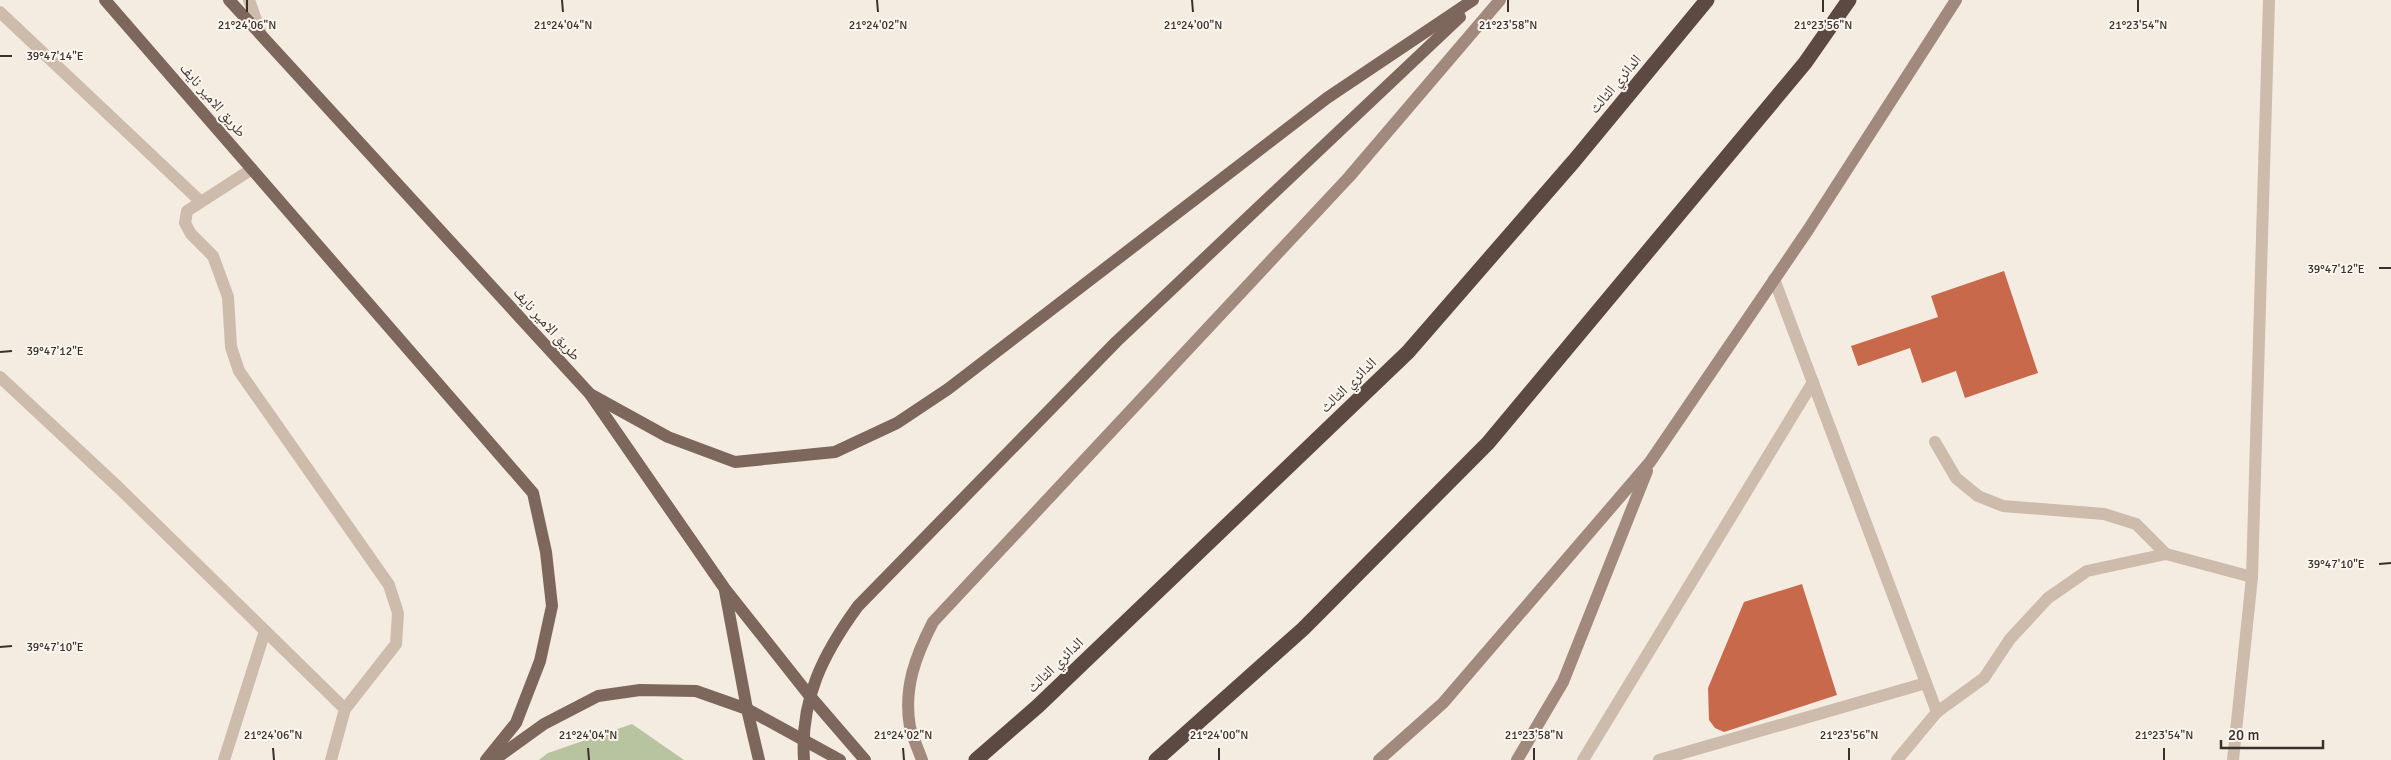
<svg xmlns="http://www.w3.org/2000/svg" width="2391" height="760" font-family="Signika,'Noto Naskh Arabic',sans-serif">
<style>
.green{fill:#b8c4a0}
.building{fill:#c8694b}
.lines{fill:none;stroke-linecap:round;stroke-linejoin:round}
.lane{stroke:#cdbbac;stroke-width:12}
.street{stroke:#cdbbac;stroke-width:12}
.secondary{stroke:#a18a7d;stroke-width:12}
.primary{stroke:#7d675c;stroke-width:12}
.highway{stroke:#5c4a42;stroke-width:15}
.ticks{fill:none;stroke:#3b302b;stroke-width:2}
.labels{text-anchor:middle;stroke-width:4;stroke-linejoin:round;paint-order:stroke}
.street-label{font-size:15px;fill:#3b302b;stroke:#fbf5ee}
.ticks-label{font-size:12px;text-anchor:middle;fill:#3b302b;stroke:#fbf5ee;stroke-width:4;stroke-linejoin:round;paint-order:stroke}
</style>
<rect width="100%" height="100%" fill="#f4ebe1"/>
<!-- green -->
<polygon class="green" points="632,724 684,760 539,760 548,753"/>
<!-- building -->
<g class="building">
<polygon points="2004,271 2038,373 1965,398 1956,371 1922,383 1910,348 1858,366 1851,346 1938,317 1931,296"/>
<polygon points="1802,584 1837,695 1724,732 1715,728 1709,720 1708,688 1744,602"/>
</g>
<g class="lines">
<!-- lane -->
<g class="lane">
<polyline points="0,12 200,201"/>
<polyline points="252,169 187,211 185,223 191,234 213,256 228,297 231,347 239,371 389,585 398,613 396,644 345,709"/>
<polyline points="0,377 118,487 345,709 331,760"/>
<polyline points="224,760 265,631"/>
</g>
<!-- street -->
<g class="street">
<polyline points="249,0 261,34"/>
<polyline points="1774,279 1937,712"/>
<polyline points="1935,442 1956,478 1978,496 2003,506 2104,514 2136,524 2166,554"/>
<polyline points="1583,760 1813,382"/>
<polyline points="1659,760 1926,683"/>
<polyline points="1897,760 1937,712 1984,678 2010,639 2048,598 2087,571 2166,554 2252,577"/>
<polyline points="2233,760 2252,577 2269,0"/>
</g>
<!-- secondary -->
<g class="secondary">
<path d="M922,760C918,749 913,738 910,727C903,688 916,655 933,622L1349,177L1500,0"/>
<polyline points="1379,760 1443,703 1650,462 1808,230 1956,0"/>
<polyline points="1517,760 1563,682 1647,471"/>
</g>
<!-- primary -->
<g class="primary">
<polyline points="105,0 533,493 546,552 552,606 540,661 516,723 486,760"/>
<polyline points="229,0 590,394 725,589 809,695 865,760"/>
<polyline points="590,394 668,437 735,462 835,452 897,423 948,389 1327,98 1473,0"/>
<polyline points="725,591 747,709 759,760"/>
<polyline points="494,760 544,724 598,696 640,690 696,691 747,709 840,760"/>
<path d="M804,760C800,699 823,654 858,606L1116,342L1460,17"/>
</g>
<!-- highway -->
<g class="highway">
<polyline points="976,760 1038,706 1408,352 1574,161 1707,0"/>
<polyline points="1156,760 1303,629 1488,443 1805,63 1849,0"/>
</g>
</g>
<!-- ticks -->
<path class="ticks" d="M247,0V12M562,0L563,12M877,0L878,12M1192,0L1193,12M1508,0V12M1823,0V12M2138,0V12M0,56H12M2379,268H2391M0,352L12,351M2379,564L2391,563M0,647L12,646M273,748L274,760M588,748L589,760M903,748L904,760M1219,748V760M1534,748V760M1849,748V760M2164,748V760"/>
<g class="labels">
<!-- street labels -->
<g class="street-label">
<text transform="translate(1615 84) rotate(-50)" y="5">الدائري الثالث</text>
<text transform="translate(213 100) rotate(49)" y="5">طريق الامير نايف</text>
<text transform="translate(547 324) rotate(48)" y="5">طريق الامير نايف</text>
<text transform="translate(1348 385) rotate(-44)" y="5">الدائري الثالث</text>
<text transform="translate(1055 665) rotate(-44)" y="5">الدائري الثالث</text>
</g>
</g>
<g class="ticks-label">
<text x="247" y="29">21°24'06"N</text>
<text x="563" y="29">21°24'04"N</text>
<text x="878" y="29">21°24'02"N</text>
<text x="1193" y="29">21°24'00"N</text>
<text x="1508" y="29">21°23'58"N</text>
<text x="1823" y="29">21°23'56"N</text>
<text x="2138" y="29">21°23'54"N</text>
<text x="55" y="60">39°47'14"E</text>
<text x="2336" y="273">39°47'12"E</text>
<text x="55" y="355">39°47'12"E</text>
<text x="2336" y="568">39°47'10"E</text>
<text x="55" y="651">39°47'10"E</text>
<text x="273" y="739">21°24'06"N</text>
<text x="588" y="739">21°24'04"N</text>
<text x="903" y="739">21°24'02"N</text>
<text x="1219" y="739">21°24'00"N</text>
<text x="1534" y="739">21°23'58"N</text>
<text x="1849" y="739">21°23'56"N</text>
<text x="2164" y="739">21°23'54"N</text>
</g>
<!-- scale -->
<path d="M2221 740v8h102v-8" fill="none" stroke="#3b302b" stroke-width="2.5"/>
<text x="2228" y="740" font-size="15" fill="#3b302b" stroke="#fbf5ee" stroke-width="4" paint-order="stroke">20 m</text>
</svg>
